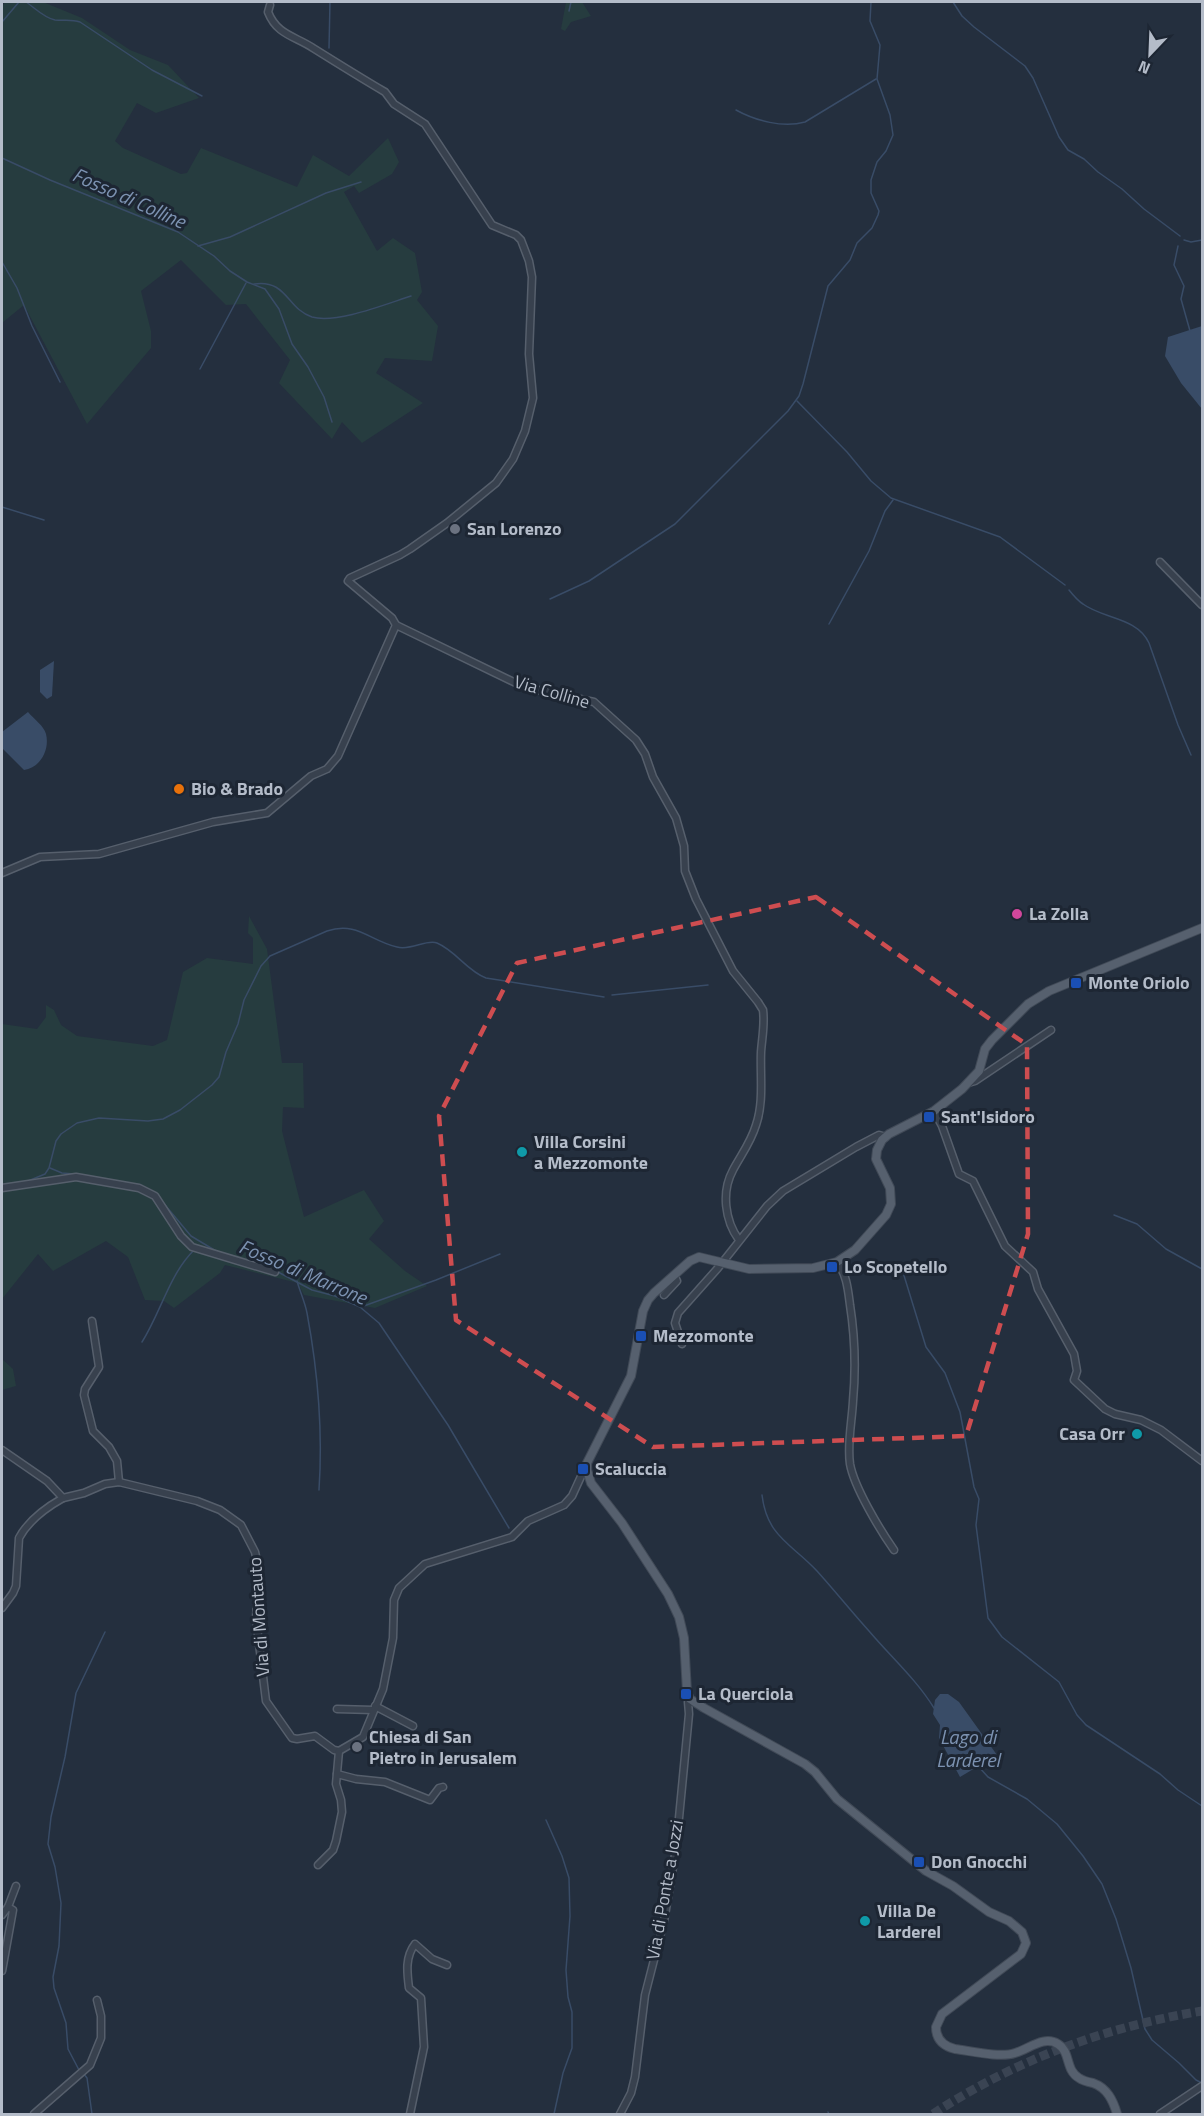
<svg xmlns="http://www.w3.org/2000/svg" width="1204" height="2116" font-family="'Titillium Web',sans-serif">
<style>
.green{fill:#263c3f}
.water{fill:#394c67}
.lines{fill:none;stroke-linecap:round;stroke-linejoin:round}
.stream{stroke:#394c67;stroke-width:1.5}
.highway-tunnel{stroke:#3a4453;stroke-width:9;stroke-dasharray:9 4.5;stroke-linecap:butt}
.minor-casing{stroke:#565f6c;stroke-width:9}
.major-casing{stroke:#414a57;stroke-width:10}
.minor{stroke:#38414e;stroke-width:6}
.major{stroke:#56606e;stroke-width:8}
.marked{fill:none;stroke:#ce4d50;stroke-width:4.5;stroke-dasharray:12 8;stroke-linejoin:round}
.worship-dot{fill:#6b7280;stroke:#1d2633;stroke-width:2}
.food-dot{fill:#e8710a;stroke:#1d2633;stroke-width:2}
.hotel-dot{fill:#d1479c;stroke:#1d2633;stroke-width:2}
.transit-dot{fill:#1a4fb4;stroke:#1d2633;stroke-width:2}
.culture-dot{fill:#0f9aa8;stroke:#1d2633;stroke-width:2}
.labels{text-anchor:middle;stroke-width:6;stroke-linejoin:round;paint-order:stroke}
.poi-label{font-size:18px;font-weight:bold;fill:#b4bcc9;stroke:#1d2633;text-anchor:start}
.street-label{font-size:18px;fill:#b4bcc9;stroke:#1d2633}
.water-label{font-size:20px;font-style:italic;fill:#7c92b1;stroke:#1d2633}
</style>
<rect width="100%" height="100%" fill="#242f3e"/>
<!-- green -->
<g class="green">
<polygon points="5,2 43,2 82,18 130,50 168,65 199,98 156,113 137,103 115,141 123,148 181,174 187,173 201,148 297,187 313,155 349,176 388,138 399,162 392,174 359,193 354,186 344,192 377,251 393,238 415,253 422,292 417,300 438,326 432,361 385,358 376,373 423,403 362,443 342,422 332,439 279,383 290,360 246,304 226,305 181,260 141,291 151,331 151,348 87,424 24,305 2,323 2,7"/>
<polygon points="566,2 582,2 591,16 571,22 565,31 561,29"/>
<polygon points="249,916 267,949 282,1063 303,1063 304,1108 283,1107 282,1131 304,1217 364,1190 384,1221 369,1239 405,1271 427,1286 375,1308 304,1295 298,1283 225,1265 220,1273 174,1308 164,1301 145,1300 128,1257 106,1241 53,1271 38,1254 2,1299 2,1024 37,1029 46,1017 46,1005 54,1010 61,1025 77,1036 153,1046 167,1040 183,972 207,958 253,964 253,938 248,933"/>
<polygon points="2,1359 13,1369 16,1386 2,1390"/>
</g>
<!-- water -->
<g class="water">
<polygon points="1202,326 1202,409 1181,383 1165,356 1168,337"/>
<polygon points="54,661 52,696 47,699 40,692 40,670"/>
<path d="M28,712C34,719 44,726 46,734C50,750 40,768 24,770L2,748V732Z"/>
<polygon points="940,1694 948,1694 959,1702 997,1755 960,1777 939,1738 940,1725 933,1714 935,1700"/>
</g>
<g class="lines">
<!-- stream -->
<g class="stream">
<path d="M26,2C35,8 44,18 55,20C64,21 71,19 80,22L152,70L202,96"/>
<polyline points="953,2 962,16 974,27 1025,66 1033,78 1059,137 1068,150 1084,159 1098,172 1122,189 1144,209 1180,236"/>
<polyline points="569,11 571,2"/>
<polyline points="2,22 19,2"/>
<polyline points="329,48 330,2"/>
<path d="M736,110C756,121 783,128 805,122L876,79"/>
<polyline points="2,158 50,180 178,232 214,256 230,271 247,282 265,289 279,309 292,344 308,367 324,397 332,422"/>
<polyline points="1184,240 1191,242 1202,240"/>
<polyline points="198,246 230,237 326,193 361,182"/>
<polyline points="1178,246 1174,265 1184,286 1181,299 1190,331"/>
<polyline points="2,262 17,288 32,326 60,382"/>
<path d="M254,284C287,279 287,309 312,317C336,324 386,304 411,296"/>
<polyline points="200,369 246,283"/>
<polyline points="797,401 847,452 871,481 891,498 1000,537 1065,585"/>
<polyline points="2,507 44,520"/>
<path d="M1069,590C1073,595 1078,601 1083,604C1103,619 1137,617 1149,643L1178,725L1191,755"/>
<polyline points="550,599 589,581 675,524 788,411 799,396 803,384 828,286 850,260 857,243 872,228 878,215 879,211 871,193 871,180 877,162 886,151 893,135 890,115 877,79 880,45 870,21 871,2"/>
<polyline points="829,624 869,551 885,511 893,500"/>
<polyline points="612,995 708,985"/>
<polyline points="50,1168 62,1173 74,1174"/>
<path d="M28,1181L45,1174L49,1168L56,1141L61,1134L77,1123L99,1118L148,1121L163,1119L180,1110L212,1085L219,1077L226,1052L238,1024L244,1000L261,966L270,956L327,931C357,921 370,941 397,947C411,951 426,939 437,943C456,951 467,971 486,978L604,997"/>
<polyline points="165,1205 191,1236 216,1251"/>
<polyline points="1114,1215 1137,1224 1166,1249 1202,1269"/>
<polyline points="238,1258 254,1262"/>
<polyline points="902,1269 926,1347 945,1373 960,1412 974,1487 979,1499 976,1525 988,1618 1002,1637 1059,1682 1077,1715 1086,1725 1160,1774 1178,1790 1202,1806"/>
<polyline points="278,1272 312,1290 335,1296 360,1307 379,1323 448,1425 509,1528"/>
<path d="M297,1281C300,1292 305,1302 307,1313C318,1372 323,1430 319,1490"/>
<polyline points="361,1307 436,1280 500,1254"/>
<path d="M142,1342C161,1312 169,1275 194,1250"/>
<path d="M762,1495C767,1537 792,1544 817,1571C835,1591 851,1611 869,1631C891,1657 916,1679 934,1708"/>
<polyline points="978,1766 988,1777 1027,1799 1057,1824 1083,1856 1102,1884 1116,1919 1131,1968 1145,2029 1152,2040 1179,2063 1196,2080 1202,2083"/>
<polyline points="546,1820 562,1856 569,1878 570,1916 566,1970 568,1997 572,2012 572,2048 563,2073 554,2114"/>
<polyline points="79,2070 68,2049 66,2023 54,1988 53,1977 59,1946 61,1903 55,1867 48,1844 51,1817 65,1757 76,1693 105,1632"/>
<polyline points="83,2073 87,2078 92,2114"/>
<polyline points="828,2112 829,2114"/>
</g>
<!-- highway-tunnel -->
<path class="highway-tunnel" d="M933,2114C1015,2060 1105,2027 1202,2011"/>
<defs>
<g id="minor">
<path d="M270,5L268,12C277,35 295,36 313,48C337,63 361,78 385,92L394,104L425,124L492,225L516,235L521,240L529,261L532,277L529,354L533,398L525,431L513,459L496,483L447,523L410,549L400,555L350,578L348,581L392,618L396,625"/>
<polyline points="1160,562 1202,605"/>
<path d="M2,873L40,857L99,854L213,822L267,813L311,776L327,769L338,756L396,625L524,687L594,702L636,740L645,754L653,777L676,818L684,846L685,871L696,899L733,971L758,1002L763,1010C765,1024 762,1038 761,1052C760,1076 764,1102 756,1125C751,1142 741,1155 733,1170C721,1192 725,1221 739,1240"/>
<polyline points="968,1083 975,1081 1051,1030"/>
<polyline points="934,1111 942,1126 959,1174 973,1181 1005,1246 1033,1272 1038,1289 1074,1354 1077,1371 1074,1380 1105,1409 1115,1414 1141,1420 1161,1430 1202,1461"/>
<polyline points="2,1188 76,1177 139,1188 155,1196 181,1236 192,1247 275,1272"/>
<path d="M837,1262C847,1275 848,1290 850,1305C855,1337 856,1368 853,1401C852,1421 847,1444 850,1464C854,1487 880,1530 894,1550"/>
<polyline points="664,1295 677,1281 674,1275"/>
<polyline points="92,1321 99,1367 85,1389 84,1395 93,1431 109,1447 117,1461 119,1482"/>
<polyline points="682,1344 675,1323 678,1313 718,1268 767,1206 783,1191 856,1147 879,1135 886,1137"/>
<polyline points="2,1450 47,1481 63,1498 84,1493 105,1484 119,1482 197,1501 220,1510 241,1525 255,1552 259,1570 256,1619 266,1701 292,1738 297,1739 315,1736 334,1750 339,1751"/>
<path d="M2,1608L13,1593L16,1586L19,1538C28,1521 47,1507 63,1498"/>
<polyline points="375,1706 413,1726"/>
<polyline points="337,1709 373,1710"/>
<polyline points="339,1751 363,1737 383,1689 393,1638 394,1600 399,1588 425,1564 512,1537 528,1521 564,1505 572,1496 583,1472 587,1470"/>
<polyline points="337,1774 356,1779 385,1782 430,1800 439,1788 443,1787"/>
<polyline points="318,1865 333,1850 336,1841 342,1812 341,1800 336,1784 339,1751"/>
<polyline points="2,1915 8,1907"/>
<polyline points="2,1971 13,1910 8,1907 16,1886"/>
<polyline points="34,2114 90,2065 101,2038 101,2016 97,2000"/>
<path d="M410,2114L424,2047L421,1998L409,1988C407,1972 405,1957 415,1944L432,1959L447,1965"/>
<polyline points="620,2114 631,2093 635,2077 645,1995 664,1921 676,1849 689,1714 688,1702 690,1699"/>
<polyline points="1160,2114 1202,2086"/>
</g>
<path id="major" d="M1117,2114C1113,2100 1107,2088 1093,2083C1088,2082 1083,2081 1079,2078C1065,2070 1071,2052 1058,2044C1044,2035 1029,2049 1015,2053C1000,2058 971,2051 955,2049C943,2046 936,2039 936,2027L942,2014L1021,1954L1026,1943L1022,1932L1009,1921L989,1912L953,1886L926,1871L837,1799L815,1772L805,1764L704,1708L690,1699L687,1692L684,1638L679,1617L668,1594L622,1523L591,1483L587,1470V1463L631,1376L643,1311L648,1300L654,1293L690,1261L699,1257L749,1269L813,1268L837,1262L855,1250L886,1215L891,1204L890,1188L876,1159L877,1150L882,1140L889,1134L934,1111L962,1089L979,1071L985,1049L992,1040L1028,1004L1049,991L1202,928"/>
</defs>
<!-- minor casing -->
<use href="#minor" class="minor-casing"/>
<!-- major casing -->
<use href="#major" class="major-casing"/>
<!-- minor -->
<use href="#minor" class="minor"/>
<!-- major -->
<use href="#major" class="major"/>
</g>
<!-- marked area -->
<path class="marked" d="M816,897L1027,1045L1028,1234L966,1436L653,1447L456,1320L439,1116L517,963Z"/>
<!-- markers -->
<g class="worship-dot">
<circle cx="455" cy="529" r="6"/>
<circle cx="357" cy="1747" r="6"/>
</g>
<circle class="food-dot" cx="179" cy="789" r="6"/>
<circle class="hotel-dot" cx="1017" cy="914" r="6"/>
<g class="transit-dot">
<rect x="1070" y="977" width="12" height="12" rx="3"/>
<rect x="923" y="1111" width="12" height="12" rx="3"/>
<rect x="826" y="1261" width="12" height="12" rx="3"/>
<rect x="635" y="1330" width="12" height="12" rx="3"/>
<rect x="577" y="1463" width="12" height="12" rx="3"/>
<rect x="680" y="1688" width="12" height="12" rx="3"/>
<rect x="913" y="1856" width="12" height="12" rx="3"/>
</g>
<g class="culture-dot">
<circle cx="522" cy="1152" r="6"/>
<circle cx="1137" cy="1434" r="6"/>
<circle cx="865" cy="1921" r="6"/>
</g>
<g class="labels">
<!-- poi labels -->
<g class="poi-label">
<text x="467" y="535">San Lorenzo</text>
<text x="191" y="795">Bio &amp; Brado</text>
<text x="1029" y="920">La Zolla</text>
<text x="1088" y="989">Monte Oriolo</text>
<text x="941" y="1123">Sant'Isidoro</text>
<text x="534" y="1148">Villa Corsini<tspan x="534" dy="21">a Mezzomonte</tspan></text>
<text x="844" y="1273">Lo Scopetello</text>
<text x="653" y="1342">Mezzomonte</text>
<text x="1125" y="1440" text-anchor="end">Casa Orr</text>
<text x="595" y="1475">Scaluccia</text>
<text x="698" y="1700">La Querciola</text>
<text x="369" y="1743">Chiesa di San<tspan x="369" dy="21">Pietro in Jerusalem</tspan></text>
<text x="931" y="1868">Don Gnocchi</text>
<text x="877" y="1917">Villa De<tspan x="877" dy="21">Larderel</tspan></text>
</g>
<!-- street labels -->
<g class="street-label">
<text transform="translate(552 692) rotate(16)" y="6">Via Colline</text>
<text transform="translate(259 1617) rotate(-94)" y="6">Via di Montauto</text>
<text transform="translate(665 1890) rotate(-80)" y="6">Via di Ponte a Jozzi</text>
</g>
<!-- water labels -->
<g class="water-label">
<text transform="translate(129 198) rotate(24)" y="7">Fosso di Colline</text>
<text transform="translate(303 1272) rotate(23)" y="7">Fosso di Marrone</text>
<text x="968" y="1744">Lago di<tspan x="968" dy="23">Larderel</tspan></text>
</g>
</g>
<!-- border -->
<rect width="1204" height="2116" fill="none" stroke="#b4bcc9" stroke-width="6"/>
<!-- north arrow -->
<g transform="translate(1150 54) rotate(203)" stroke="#1d2633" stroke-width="4.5" paint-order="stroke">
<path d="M0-4.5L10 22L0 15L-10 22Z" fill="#b4bcc9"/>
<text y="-9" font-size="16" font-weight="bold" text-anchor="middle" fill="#b4bcc9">N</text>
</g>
</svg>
